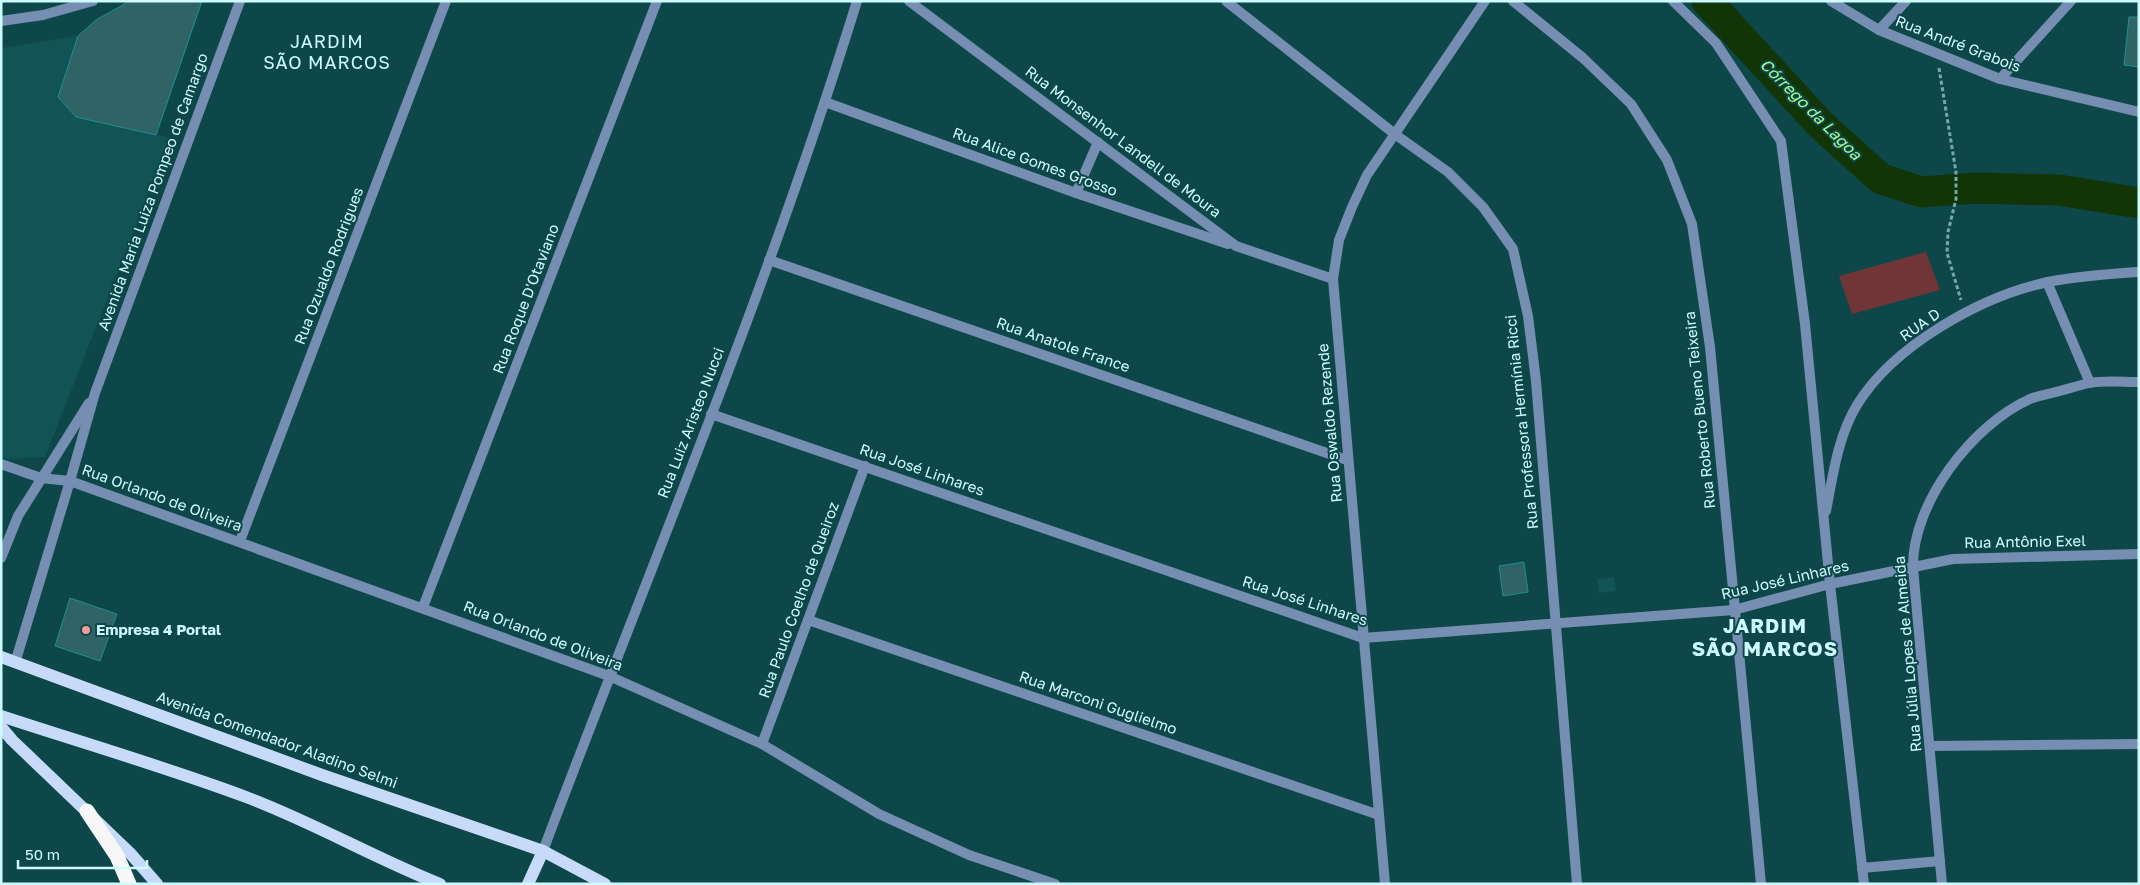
<svg xmlns="http://www.w3.org/2000/svg" width="2140" height="885" font-family="'Golos Text',sans-serif">
<style>
.built{fill:#125456}
.green{fill:#703537}
.lines{fill:none;stroke-linecap:round;stroke-linejoin:round}
.river{stroke:#123507;stroke-width:31}
.building{fill:#306365;stroke:#1f8f93}
.path{stroke:#75a8ab;stroke-width:3;stroke-dasharray:4 2.5;stroke-linecap:butt}
.street{stroke:#768eb2;stroke-width:10}
.primary{stroke:#c7dbf9;stroke-width:12}
.highway{stroke:#f7f7f7;stroke-width:15}
.poi-dot{fill:#f59b9c;stroke:#0e474a;stroke-width:2}
.labels{text-anchor:middle;stroke-width:4;stroke-linejoin:round;paint-order:stroke}
.street-label{font-size:15px;fill:#cefcfe;stroke:#0e474a}
.poi-label{font-size:15px;font-weight:bold;fill:#cefcfe;stroke:#0e474a;text-anchor:start}
.water-label{font-size:16px;font-style:italic;fill:#a6fd8e;stroke:#0e474a}
.quarter-label{font-size:18px;letter-spacing:1px;fill:#cefcfe;stroke:#0e474a}
.district-label{font-size:20px;font-weight:bold;letter-spacing:1px;fill:#cefcfe;stroke:#0e474a}
</style>
<rect width="100%" height="100%" fill="#0e474a"/>
<!-- built -->
<g class="built">
<polygon points="78,36 58,97 76,117 170,138 45,457 7,459 1,456 1,48"/>
<polygon points="1614,577 1616,591 1599,593 1597,579"/>
</g>
<!-- green -->
<polygon class="green" points="1926,252 1940,290 1852,314 1839,276"/>
<g class="lines">
<!-- river -->
<polyline class="river" points="1707,1 1821,125 1881,179 1922,192 1975,188 2059,190 2139,203"/>
</g>
<!-- building -->
<g class="building">
<polygon points="130,1 202,1 156,135 76,117 58,97 78,36 96,20"/>
<polygon points="2129,17 2139,17 2139,67 2124,65"/>
<polygon points="1524,562 1528,592 1503,596 1499,566"/>
<polygon points="70,598 117,614 100,661 55,646"/>
</g>
<g class="lines">
<!-- path -->
<polyline class="path" points="1939,68 1956,172 1956,199 1948,232 1947,253 1961,300"/>
<!-- street -->
<g class="street">
<polyline points="909,1 1236,246 1333,279"/>
<polyline points="1226,1 1396,135 1448,172 1483,207 1513,249 1528,316 1536,381 1577,884"/>
<polyline points="1513,1 1583,58 1631,104 1667,160 1692,224 1710,347 1761,884"/>
<polyline points="1673,1 1716,43 1781,141 1805,324 1830,584 1864,884"/>
<polyline points="1831,1 1879,30 2000,79 2139,112"/>
<polyline points="1,21 43,15 93,1"/>
<polyline points="1879,30 1906,1"/>
<polyline points="2000,79 2071,1"/>
<polyline points="825,102 1076,193 1228,244"/>
<polyline points="1076,193 1098,142"/>
<polyline points="769,260 1347,460"/>
<polyline points="2047,282 2090,383"/>
<polyline points="711,414 1363,638 1734,610 1830,584 1953,559 2139,554"/>
<polyline points="1,464 41,478 70,481 609,676 762,744 879,814 969,855 1055,884"/>
<path d="M1826,511C1833,475 1838,436 1857,405C1893,346 1981,296 2048,282C2078,276 2109,274 2139,272"/>
<polyline points="240,541 446,1"/>
<polyline points="1,558 18,516 89,403"/>
<polyline points="423,607 657,1"/>
<polyline points="808,620 1379,815"/>
<polyline points="15,663 70,481 95,393 240,1"/>
<polyline points="762,744 865,466"/>
<polyline points="1930,746 2139,744"/>
<path d="M543,851C649,569 768,290 857,1"/>
<polyline points="1862,868 1940,861"/>
<polyline points="1385,884 1333,279 1339,240 1352,207 1367,175 1485,1"/>
<path d="M1942,884L1913,568C1912,503 1972,425 2030,399C2037,396 2045,395 2052,393C2064,390 2077,386 2089,383C2105,380 2123,382 2139,382"/>
</g>
<!-- primary -->
<g class="primary">
<polyline points="1,657 322,775 543,851 605,884"/>
<path d="M1,716C83,743 166,767 246,797C313,822 374,858 440,884"/>
<polyline points="1,727 12,740 130,853 157,884"/>
<polyline points="528,884 543,851"/>
</g>
<!-- highway -->
<polyline class="highway" points="87,811 117,856 129,884"/>
</g>
<!-- markers -->
<circle class="poi-dot" cx="86" cy="630" r="5"/>
<g class="labels">
<!-- street labels -->
<g class="street-label">
<text transform="translate(1958 44) rotate(21)" y="5">Rua André Grabois</text>
<text transform="translate(1123 142) rotate(37)" y="5">Rua Monsenhor Landell de Moura</text>
<text transform="translate(1035 162) rotate(20)" y="5">Rua Alice Gomes Grosso</text>
<text transform="translate(153 192) rotate(-70)" y="5">Avenida Maria Luiza Pompeo de Camargo</text>
<text transform="translate(329 266) rotate(-69)" y="5">Rua Ozualdo Rodrigues</text>
<text transform="translate(526 299) rotate(-69)" y="5">Rua Roque D'Otaviano</text>
<text transform="translate(1920 325) rotate(-35)" y="5">RUA D</text>
<text transform="translate(1063 345) rotate(19)" y="5">Rua Anatole France</text>
<text transform="translate(1700 410) rotate(-96)" y="5">Rua Roberto Bueno Teixeira</text>
<text transform="translate(1522 422) rotate(-96)" y="5">Rua Professora Hermínia Ricci</text>
<text transform="translate(691 423) rotate(-69)" y="5">Rua Luiz Aristeo Nucci</text>
<text transform="translate(1330 423) rotate(-95)" y="5">Rua Oswaldo Rezende</text>
<text transform="translate(922 470) rotate(19)" y="5">Rua José Linhares</text>
<text transform="translate(162 498) rotate(20)" y="5">Rua Orlando de Oliveira</text>
<text transform="translate(2025 542) rotate(-1)" y="5">Rua Antônio Exel</text>
<text transform="translate(1785 580) rotate(-13)" y="5">Rua José Linhares</text>
<text transform="translate(799 600) rotate(-70)" y="5">Rua Paulo Coelho de Queiroz</text>
<text transform="translate(1305 601) rotate(18)" y="5">Rua José Linhares</text>
<text transform="translate(543 636) rotate(21)" y="5">Rua Orlando de Oliveira</text>
<text transform="translate(1908 654) rotate(-95)" y="5">Rua Júlia Lopes de Almeida</text>
<text transform="translate(1098 703) rotate(19)" y="5">Rua Marconi Guglielmo</text>
<text transform="translate(277 740) rotate(20)" y="5">Avenida Comendador Aladino Selmi</text>
</g>
<!-- poi labels -->
<g class="poi-label">
<text x="96" y="635">Empresa 4 Portal</text>
</g>
<!-- water labels -->
<g class="water-label">
<text transform="translate(1811 109) rotate(45)" y="6">Córrego da Lagoa</text>
</g>
<!-- quarter labels -->
<g class="quarter-label">
<text x="327" y="48">JARDIM<tspan x="327" dy="21">SÃO MARCOS</tspan></text>
</g>
<!-- district labels -->
<g class="district-label">
<text x="1765" y="633">JARDIM<tspan x="1765" dy="23">SÃO MARCOS</tspan></text>
</g>
</g>
<!-- border -->
<rect width="2140" height="885" fill="none" stroke="#cefcfe" stroke-width="5"/>
<!-- scale -->
<path d="M18 860v8h129v-8" fill="none" stroke="#cefcfe" stroke-width="2.5"/>
<text x="25" y="860" font-size="15" fill="#cefcfe" stroke="#0e474a" stroke-width="4" paint-order="stroke">50 m</text>
</svg>
